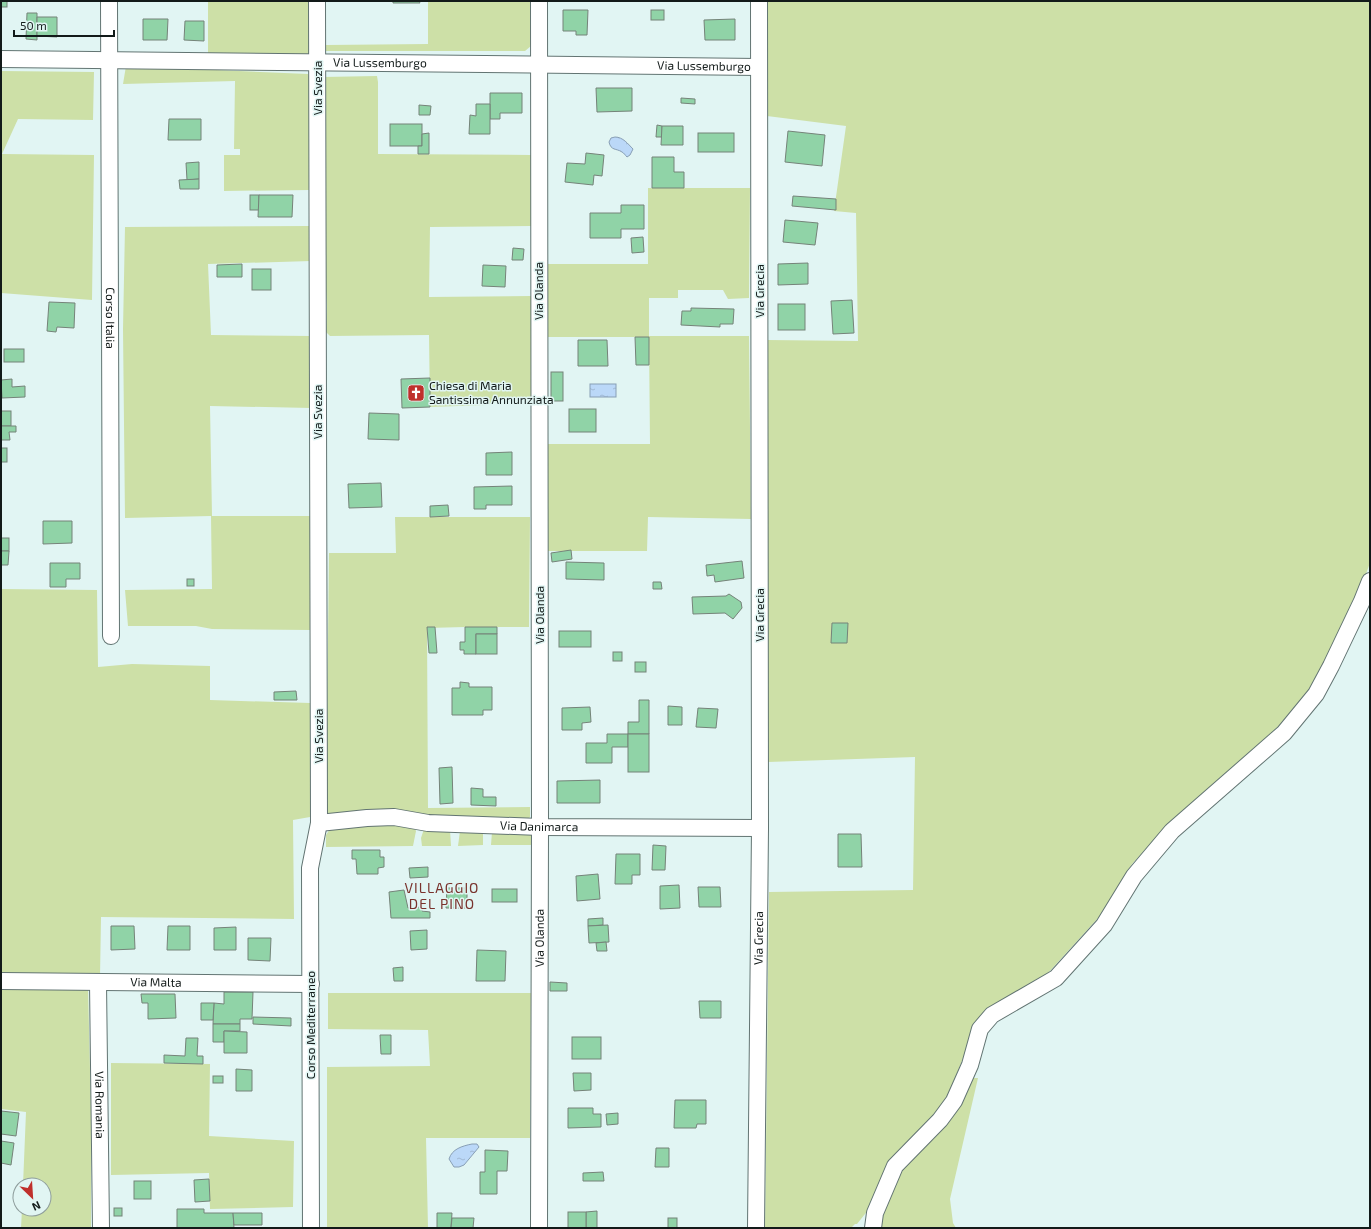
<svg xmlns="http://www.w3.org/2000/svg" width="1371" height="1229" font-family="'Exo 2',sans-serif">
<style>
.green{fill:#cde0a7}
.water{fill:url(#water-ripples);stroke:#889fb5}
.building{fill:#90d3a7;stroke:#758379}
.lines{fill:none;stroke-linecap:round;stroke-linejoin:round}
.minor-casing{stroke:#627472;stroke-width:18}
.minor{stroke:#fff;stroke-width:16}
.labels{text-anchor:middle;stroke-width:3;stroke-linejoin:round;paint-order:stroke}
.street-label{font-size:12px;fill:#121a19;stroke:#e1f5f3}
.poi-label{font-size:12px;fill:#121a19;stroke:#e1f5f3;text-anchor:start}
.quarter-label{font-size:14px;letter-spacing:1px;fill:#79322c;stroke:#e1f5f3}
</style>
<defs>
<pattern id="water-ripples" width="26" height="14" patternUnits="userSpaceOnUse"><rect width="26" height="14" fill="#bbd8f8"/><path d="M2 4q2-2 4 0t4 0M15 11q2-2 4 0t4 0" fill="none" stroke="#a0b9d4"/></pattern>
</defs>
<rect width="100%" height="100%" fill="#e1f5f3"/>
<!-- green -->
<g class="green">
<polygon points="208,1 313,1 309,53 306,55 208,54"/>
<polygon points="428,1 531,1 531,46 525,51 326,51 326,45 428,44"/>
<polygon points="767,1 1370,1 1370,563 1354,606 1312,686 1280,729 1168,825 1132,864 1099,917 1048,973 990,1011 969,1043 948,1096 873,1204 857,1224 855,1224 851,1228 765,1228 769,892 913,890 915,757 768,762 767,340 858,341 856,213 834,211 846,126 767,116"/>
<polygon points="126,66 308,74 310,79 309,190 224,191 224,155 240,155 240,149 234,149 235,81 123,84"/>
<polygon points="1,71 94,72 93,120 18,119 2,154 94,155 92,300 1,293"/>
<polygon points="377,76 378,82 378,154 531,155 531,226 430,227 429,297 531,296 532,400 500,401 487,405 430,407 429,335 330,336 326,332 327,306 324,262 323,77"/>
<polygon points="648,188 750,188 749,298 728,299 723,290 678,290 678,298 649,298 649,336 749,336 751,519 648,517 647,551 546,551 547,444 650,444 649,337 545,337 545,264 648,264"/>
<polygon points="310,226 311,261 208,264 211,335 311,336 311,408 210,406 212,516 311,516 311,630 212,629 196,626 128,626 125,590 212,589 211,516 125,518 123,329 125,227"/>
<polygon points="395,517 530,517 529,627 465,627 427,628 428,808 530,807 530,817 527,820 326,817 329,553 396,553"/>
<polygon points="1,589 97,590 98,667 132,664 210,666 210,700 310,703 310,817 293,820 294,919 101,917 100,977 1,975"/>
<polygon points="369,822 414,827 416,831 413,846 326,847 326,835 330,829"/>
<polygon points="424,829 450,830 451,846 422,846 421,838"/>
<polygon points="460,831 483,832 483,845 458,846"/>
<polygon points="492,832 528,832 532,835 531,845 491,845"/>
<polygon points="1,986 88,987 91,1109 91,1227 21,1228 22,1209 44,1209 44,1185 23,1185 26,1112 1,1109"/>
<polygon points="328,993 531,993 530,1138 426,1138 428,1228 327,1228 327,1067 430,1066 428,1030 328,1029"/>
<polygon points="111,1063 210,1064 209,1136 294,1141 293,1207 210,1209 209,1173 111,1175"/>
<polygon points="971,1078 978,1078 950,1199 953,1223 956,1228 881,1228 881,1214 897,1172"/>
</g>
<!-- water -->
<g class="water">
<path d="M615,137C623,137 628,144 633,149L630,155L627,157C625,155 624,153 622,152C616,148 611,151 609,142L611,138Z"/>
<rect x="590" y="384" width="26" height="13"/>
<path d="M472,1144H477L479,1147L464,1165L459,1167H454L449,1159C452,1149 462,1146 472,1144Z"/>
</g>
<!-- building -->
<g class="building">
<rect x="1" y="1" width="6" height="6"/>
<polygon points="393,1 419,1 420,3 393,3"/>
<polygon points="563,10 588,10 587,35 576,35 576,31 563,31"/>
<rect x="651" y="10" width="13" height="10"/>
<polygon points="27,13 37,13 37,40 26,39"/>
<polygon points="37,17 57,17 57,37 37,36"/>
<polygon points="143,19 168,19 167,40 143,40"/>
<polygon points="735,19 735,40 705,40 704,20"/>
<polygon points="185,21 204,21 204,41 184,40"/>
<polygon points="596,88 632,88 632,111 597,112"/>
<polygon points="490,93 522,93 522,113 500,113 500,119 490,119"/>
<polygon points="681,98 695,99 695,104 681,103"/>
<polygon points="476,104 490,104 490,134 469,134 470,115 476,116"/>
<polygon points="419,105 431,106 430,115 419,115"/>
<polygon points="169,119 201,119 201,140 168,140"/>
<rect x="390" y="124" width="32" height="22"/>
<polygon points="657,125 662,126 662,137 656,137"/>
<polygon points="662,126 683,126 683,145 661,145"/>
<polygon points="788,131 825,135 822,166 785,162"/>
<polygon points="429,133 429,154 418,154 418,146 422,146 422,134"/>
<rect x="698" y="133" width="36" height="19"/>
<polygon points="586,153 604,155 602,176 594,175 593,185 565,182 567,163 585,164"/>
<polygon points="652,157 674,157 674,172 684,172 684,188 652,188"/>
<polygon points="199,162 199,179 187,180 186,163"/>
<polygon points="199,179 199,189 180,189 179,180"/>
<rect x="250" y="195" width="9" height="15"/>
<polygon points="259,195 293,195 292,217 258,217"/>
<polygon points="793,196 836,199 836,210 792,206"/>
<polygon points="621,205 644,205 644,229 621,229 621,238 590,238 590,213 621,213"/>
<polygon points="785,220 818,223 815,245 783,242"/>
<polygon points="643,237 644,252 632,253 631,238"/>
<polygon points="513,248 524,249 523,260 512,260"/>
<polygon points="808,263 808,284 778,285 778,264"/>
<polygon points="242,264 242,277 217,277 217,265"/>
<polygon points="483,265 506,266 505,287 482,286"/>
<rect x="252" y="269" width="19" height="21"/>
<polygon points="852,300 854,333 833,334 831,301"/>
<polygon points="49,302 75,303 74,328 57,327 56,332 47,331"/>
<rect x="778" y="304" width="27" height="26"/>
<polygon points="691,308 734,309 733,324 720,324 720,327 681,325 682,311 691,311"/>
<polygon points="635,337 649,337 649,365 636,365"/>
<polygon points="578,340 607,340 608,366 578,366"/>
<rect x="4" y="349" width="20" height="13"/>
<rect x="551" y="372" width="12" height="29"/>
<polygon points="430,378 430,407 402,408 401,379"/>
<polygon points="12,379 12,387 25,386 25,397 2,398 1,380"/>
<rect x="569" y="409" width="27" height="23"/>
<rect x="1" y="411" width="10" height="15"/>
<polygon points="369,413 399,414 399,440 368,439"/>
<polygon points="1,426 16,426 16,432 9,432 10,440 1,440"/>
<rect x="1" y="448" width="6" height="14"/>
<polygon points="512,452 512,475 486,475 486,453"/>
<polygon points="381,483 382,507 349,508 348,484"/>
<polygon points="512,486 512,505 486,505 486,509 474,509 474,487"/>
<polygon points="448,505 449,516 430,517 430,506"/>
<polygon points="43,521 72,521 72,543 43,544"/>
<rect x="1" y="538" width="8" height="13"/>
<polygon points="571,550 572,559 552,562 551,553"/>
<polygon points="1,551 9,551 8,565 1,565"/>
<polygon points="742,561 744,578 715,582 714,575 707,576 706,565"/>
<polygon points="566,562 604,563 604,580 566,579"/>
<polygon points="50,563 80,563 80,579 66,579 66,587 50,587"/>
<rect x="187" y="579" width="7" height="7"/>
<polygon points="653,582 661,582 662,589 653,589"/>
<polygon points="729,594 741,602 742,608 733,619 725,613 693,614 692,597 726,596"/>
<polygon points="832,623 848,623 847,643 831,643"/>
<polygon points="427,627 435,627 437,653 429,653"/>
<polygon points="465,627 497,627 497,634 476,634 476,654 464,654 464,650 460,650 460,642 465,642"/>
<rect x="559" y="631" width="32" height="16"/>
<rect x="476" y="634" width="21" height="20"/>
<rect x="613" y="652" width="9" height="9"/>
<rect x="635" y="662" width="11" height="10"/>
<polygon points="460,682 469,683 469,687 492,687 492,710 483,710 483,715 452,715 452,688 460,688"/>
<polygon points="296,691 297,700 274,700 274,692"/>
<polygon points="639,700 649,700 649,734 628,734 628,722 639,722"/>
<polygon points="668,706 682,707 682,725 668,725"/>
<polygon points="590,707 591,722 582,723 582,730 562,730 562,708"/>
<polygon points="698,708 718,709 716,728 696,727"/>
<polygon points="607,734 628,734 628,747 612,747 612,763 586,763 586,743 607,743"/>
<rect x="628" y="734" width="21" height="38"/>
<polygon points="452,767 453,803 440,804 439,768"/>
<polygon points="600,780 600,803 557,803 557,781"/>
<polygon points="471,788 483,789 483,797 496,797 496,806 471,805"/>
<polygon points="838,834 861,834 862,867 838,867"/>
<polygon points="653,845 666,846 665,870 652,870"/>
<polygon points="352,850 380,850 380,857 384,857 384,867 378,868 378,874 357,874 356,859 352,859"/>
<polygon points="616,854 640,854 640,875 632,875 632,884 615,884"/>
<polygon points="428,867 428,877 410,878 409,868"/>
<polygon points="598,874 600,899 577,901 576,876"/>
<polygon points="679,885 680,908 660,909 660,886"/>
<polygon points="698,887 720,887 721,907 699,907"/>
<polygon points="447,888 467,888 467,908 446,908"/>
<rect x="492" y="889" width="25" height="13"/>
<polygon points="404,890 408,908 421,907 422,911 430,912 430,918 391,918 389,892"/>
<polygon points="603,918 603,925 588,926 588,919"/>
<polygon points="608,925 609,942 589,943 588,926"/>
<polygon points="111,926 134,926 135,949 111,950"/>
<polygon points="168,926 190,926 190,950 167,950"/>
<polygon points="236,927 236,950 214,950 214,928"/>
<polygon points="427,930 427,949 411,950 410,931"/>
<polygon points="248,938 271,938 270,961 248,960"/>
<polygon points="606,942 607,951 597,951 596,943"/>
<polygon points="477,950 506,951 505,981 476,981"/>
<polygon points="403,967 403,981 394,981 393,968"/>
<polygon points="550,982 567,983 567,991 550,991"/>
<polygon points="224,992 253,992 252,1019 240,1019 240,1024 213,1024 214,1003 224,1004"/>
<polygon points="141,994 175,994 176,1018 148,1019 148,1003 142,1003"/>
<polygon points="699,1001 721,1001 721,1018 700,1018"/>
<polygon points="201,1003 214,1003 213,1020 201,1020"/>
<polygon points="253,1017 291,1018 291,1026 253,1024"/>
<polygon points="213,1024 240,1024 240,1031 224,1031 224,1042 213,1042"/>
<polygon points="224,1031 247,1032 247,1053 224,1053"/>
<polygon points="380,1035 391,1035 391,1054 381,1054"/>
<rect x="572" y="1037" width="29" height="22"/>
<polygon points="186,1038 198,1038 197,1056 203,1056 203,1064 164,1063 164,1055 185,1056"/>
<polygon points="236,1069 252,1070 252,1091 236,1091"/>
<polygon points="573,1073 591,1073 591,1090 574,1091"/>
<rect x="213" y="1076" width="10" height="7"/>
<polygon points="675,1100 706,1100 706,1124 697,1124 696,1128 674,1128"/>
<polygon points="568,1108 593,1108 593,1114 601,1114 601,1127 568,1128"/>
<polygon points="1,1111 19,1113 16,1136 1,1134"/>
<polygon points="618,1113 618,1124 607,1125 606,1114"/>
<polygon points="1,1141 14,1143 11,1165 1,1163"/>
<polygon points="656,1148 669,1148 669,1167 655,1167"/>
<polygon points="485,1150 508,1151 507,1171 497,1171 497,1194 480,1194 480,1172 485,1172"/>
<polygon points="603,1172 604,1181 583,1181 583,1173"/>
<polygon points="209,1179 210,1201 195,1202 194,1180"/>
<rect x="134" y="1181" width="17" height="18"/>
<rect x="114" y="1208" width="8" height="8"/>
<polygon points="177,1209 204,1209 204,1213 233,1213 234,1228 177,1228"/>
<polygon points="597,1211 597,1228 586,1228 586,1212"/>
<rect x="568" y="1212" width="18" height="16"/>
<polygon points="233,1213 262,1213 262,1225 234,1225"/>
<polygon points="437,1213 452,1213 451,1228 437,1228"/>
<polygon points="452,1218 474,1218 473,1228 451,1228"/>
<rect x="668" y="1218" width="9" height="10"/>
</g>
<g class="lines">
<defs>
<g id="minor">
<path id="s1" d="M109,1L111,636"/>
<path id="s2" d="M1,59C254,63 507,63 759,67"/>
<path id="s3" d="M319,823L367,818L394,817L428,823L540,827L760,828"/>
<path id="s4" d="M1,981L311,984"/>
<path id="s5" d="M98,983L101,1228"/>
<polyline points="311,1228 310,868 319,823 317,1"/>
<path id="s6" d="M539,1228L540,827L539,1"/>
<path id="s7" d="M756,1228L760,828L759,1"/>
<polyline points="873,1228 875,1213 895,1166 940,1120 954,1101 970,1065 980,1029 992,1015 1056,978 1104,925 1134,876 1172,831 1284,733 1316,694 1331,666 1362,601 1370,581"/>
</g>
</defs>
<!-- minor casing -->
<use href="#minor" class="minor-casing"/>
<!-- minor -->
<use href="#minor" class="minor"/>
</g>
<!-- icons -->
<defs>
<symbol id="church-square" viewBox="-11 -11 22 22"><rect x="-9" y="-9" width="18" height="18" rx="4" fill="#bf302c" stroke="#e1f5f3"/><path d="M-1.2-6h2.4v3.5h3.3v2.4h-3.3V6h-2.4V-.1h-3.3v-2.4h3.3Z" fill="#fff"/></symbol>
</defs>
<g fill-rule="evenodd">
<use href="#church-square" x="406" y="383" width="20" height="20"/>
</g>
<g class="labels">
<!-- street labels -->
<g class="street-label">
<text dy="4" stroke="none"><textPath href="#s2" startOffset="379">Via Lussemburgo</textPath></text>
<text dy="4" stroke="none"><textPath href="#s2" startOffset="703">Via Lussemburgo</textPath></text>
<text transform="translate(318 88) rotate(-90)" y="4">Via Svezia</text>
<text transform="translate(539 291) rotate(-90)" y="4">Via Olanda</text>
<text transform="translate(760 291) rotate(-90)" y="4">Via Grecia</text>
<text dy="4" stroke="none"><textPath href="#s1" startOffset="317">Corso Italia</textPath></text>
<text transform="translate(318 412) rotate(-90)" y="4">Via Svezia</text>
<text transform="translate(540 615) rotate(-90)" y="4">Via Olanda</text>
<text transform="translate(760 615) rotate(-90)" y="4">Via Grecia</text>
<text transform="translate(319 736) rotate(-90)" y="4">Via Svezia</text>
<text dy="4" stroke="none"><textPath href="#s3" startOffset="221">Via Danimarca</textPath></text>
<text dy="4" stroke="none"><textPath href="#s6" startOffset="290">Via Olanda</textPath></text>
<text dy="4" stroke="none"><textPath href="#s7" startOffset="290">Via Grecia</textPath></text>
<text dy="4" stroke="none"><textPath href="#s4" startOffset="155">Via Malta</textPath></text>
<text transform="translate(311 1025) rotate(-90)" y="4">Corso Mediterraneo</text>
<text dy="4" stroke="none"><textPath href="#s5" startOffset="122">Via Romania</textPath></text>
</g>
<!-- poi labels -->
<g class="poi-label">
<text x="429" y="390">Chiesa di Maria<tspan x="429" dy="14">Santissima Annunziata</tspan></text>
</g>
<!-- quarter labels -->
<g class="quarter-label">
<text x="442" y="893">VILLAGGIO<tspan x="442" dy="16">DEL PINO</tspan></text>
</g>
</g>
<!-- border -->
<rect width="1371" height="1229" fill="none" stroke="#121a19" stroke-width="4"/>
<!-- north arrow -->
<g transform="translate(32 1197) rotate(155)"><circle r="19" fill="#e1f5f3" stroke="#8e9d9c"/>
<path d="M0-3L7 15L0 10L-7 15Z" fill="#bf302c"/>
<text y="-6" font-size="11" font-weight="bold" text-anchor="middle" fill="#121a19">N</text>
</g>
<!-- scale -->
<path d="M14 30v6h100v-6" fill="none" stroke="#121a19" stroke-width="2"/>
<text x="20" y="30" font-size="12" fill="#121a19" stroke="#e1f5f3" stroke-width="3" paint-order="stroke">50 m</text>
</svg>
